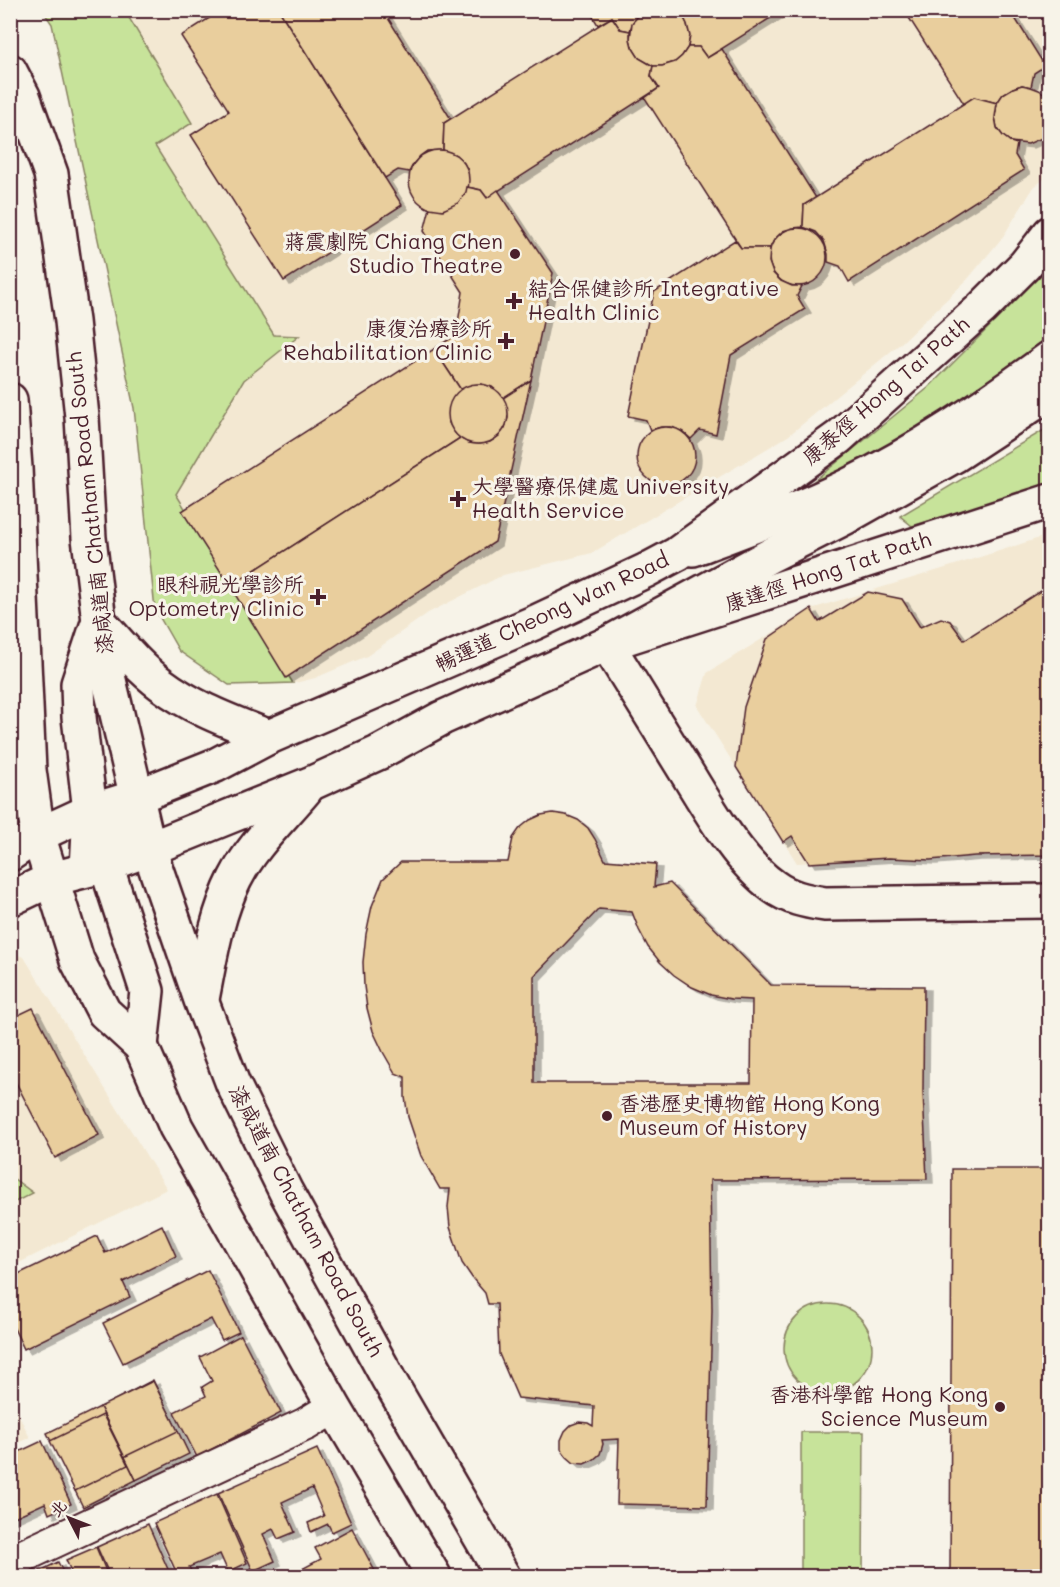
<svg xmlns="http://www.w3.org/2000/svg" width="1060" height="1587" font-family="Mali,'LXGW WenKai TC',sans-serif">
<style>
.built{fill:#f3e8d2}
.green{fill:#c7e39a;stroke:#888162;stroke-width:1.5}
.building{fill:#e9ce9d;stroke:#4a1f2b;stroke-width:1.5;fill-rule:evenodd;filter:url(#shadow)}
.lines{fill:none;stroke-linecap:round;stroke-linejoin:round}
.minor-casing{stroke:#4a1f2b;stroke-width:36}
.tertiary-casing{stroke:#4a1f2b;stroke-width:38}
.secondary-casing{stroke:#4a1f2b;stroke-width:38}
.minor{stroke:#f7f3e8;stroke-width:32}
.tertiary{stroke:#f7f3e8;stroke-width:33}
.secondary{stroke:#f7f3e8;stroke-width:33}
.poi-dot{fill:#4a1f2b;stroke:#f7f3e8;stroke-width:2}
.labels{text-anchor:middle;stroke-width:6;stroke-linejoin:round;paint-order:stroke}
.poi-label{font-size:21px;fill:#4a1f2b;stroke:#f7f3e8;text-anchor:end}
.street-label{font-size:21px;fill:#4a1f2b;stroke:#f7f3e8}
</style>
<defs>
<filter id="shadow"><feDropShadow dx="6" dy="4" stdDeviation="0" flood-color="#0004"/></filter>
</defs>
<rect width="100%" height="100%" fill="#f7f3e8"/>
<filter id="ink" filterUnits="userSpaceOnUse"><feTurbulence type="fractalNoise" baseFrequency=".0167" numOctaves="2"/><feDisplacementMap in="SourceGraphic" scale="12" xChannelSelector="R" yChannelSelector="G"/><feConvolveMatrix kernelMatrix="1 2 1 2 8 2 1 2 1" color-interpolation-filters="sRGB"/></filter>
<g filter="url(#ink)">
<!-- built -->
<g class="built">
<polygon points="44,11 1049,11 1049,175 1034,187 1002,238 967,280 901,343 788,436 592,553 503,575 428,613 367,656 315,678 291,684 229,685 179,651 155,609 134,408 52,24"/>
<polygon points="1049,535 1049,855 889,858 797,863 697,706 707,673 811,609 939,570"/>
<polygon points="11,953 24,957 167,1189 11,1267"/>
<polygon points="11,1399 30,1438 11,1446 10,1446"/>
</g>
<!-- green -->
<g class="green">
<polygon points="43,11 125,11 192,123 155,146 274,335 299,336 244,380 176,494 293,683 229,685 179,651 155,609 134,408 52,24"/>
<polygon points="1049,267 1049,341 961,409 794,497 862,442 928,388"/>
<polygon points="1049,427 1049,484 912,526 900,516"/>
<polygon points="10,1176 33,1193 11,1204 10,1204"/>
<circle cx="828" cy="1348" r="44"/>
<polygon points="801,1432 864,1432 863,1576 801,1576"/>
</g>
<!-- building -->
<g class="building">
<polygon points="222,10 279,10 402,205 284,281 191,135 229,111 181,36"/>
<polygon points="279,10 383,10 451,119 444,123 443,150 427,151 420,156 414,163 409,172 398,170 385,178"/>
<polygon points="589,10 644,10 636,17 632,24 630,31 620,29 612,17 598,25"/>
<polygon points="644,10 675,10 684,18 687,24 690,36 688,47 682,56 675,62 662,66 653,66 639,58 632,47 630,39 632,23"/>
<polygon points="783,10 707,58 699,47 688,47 690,36 687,24 684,18 675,10"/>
<polygon points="904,10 1010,10 1045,66 1034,73 1031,87 1022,85 1013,88 1003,94 997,103 974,97 964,104"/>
<polygon points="612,17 620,29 630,31 630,39 632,47 639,58 653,66 651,76 659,88 487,198 481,190 467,187 468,171 464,163 456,155 443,150 444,123"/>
<polygon points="688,47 699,47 707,58 722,49 816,198 804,205 803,227 793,228 783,231 774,240 770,248 741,248 645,98 659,88 651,76 653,66 662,66 675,62 682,56"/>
<polygon points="1022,85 1031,87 1039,90 1045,94 1050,101 1049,130 1042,138 1028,144 1011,142 1003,136 997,128 995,117 997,103 1003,94 1013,88"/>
<polygon points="974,97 997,103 995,117 997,128 1003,136 1011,142 1017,144 1015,155 1024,170 849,282 840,266 828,262 828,254 824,241 816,232 803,227 804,205"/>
<circle cx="439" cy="180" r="30"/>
<polygon points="467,187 481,190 487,198 498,190 553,273 531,380 503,398 492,387 480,384 472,385 461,390 434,349 456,335 463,292 424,231 430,208 443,210 458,203 466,192"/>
<circle cx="798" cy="257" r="29"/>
<polygon points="735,240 741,248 770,248 769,262 773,273 781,281 792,286 802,286 797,296 805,309 731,355 716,434 700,430 691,439 683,432 672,427 661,427 650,430 646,420 628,416 654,292"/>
<polygon points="434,349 461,390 452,400 449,411 449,423 455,433 460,438 230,586 182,511"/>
<polygon points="531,380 495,542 286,678 230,586 460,438 469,443 480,444 490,442 499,436 505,428 508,418 507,408 503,398"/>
<circle cx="478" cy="414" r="30"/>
<circle cx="666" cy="456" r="29"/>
<polygon points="1050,540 1050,855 975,856 930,860 889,858 809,863 792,836 783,842 736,767 744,707 767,639 811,609 819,622 868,592 902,599 920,627 941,618 950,621 964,640 1045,588"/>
<path d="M553,813L566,815L578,820L588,828L595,839L605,860L656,864L654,887L670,883L771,985L924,986L923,1091L927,1179L710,1180L712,1310L707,1506L617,1504L619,1439L602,1440L603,1444L600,1454L593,1460L584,1464L574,1463L567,1457L561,1449V1440L565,1431L571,1425L579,1422L588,1423L593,1426L594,1406L518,1398L499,1354L497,1304H488L485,1293L473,1279L462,1263L450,1227L448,1207L450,1189H440L421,1156L408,1117L405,1097V1077L395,1073L383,1052L373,1031L367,1008L364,986L363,962L366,934L372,906L383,879L401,862H508L513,838L520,828L530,820L541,815ZM599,909L632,912L639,930L648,947L660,962L674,975L692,987L711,995L731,999L752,1000L751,1083H534V976Z"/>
<polygon points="33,1008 99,1135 55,1158 10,1071 10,1019"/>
<polygon points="952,1169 1050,1169 1050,1576 950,1576"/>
<polygon points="162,1225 176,1256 123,1282 130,1297 24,1349 10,1320 10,1278 97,1236 105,1253"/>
<polygon points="208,1270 239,1332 222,1340 211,1319 123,1363 103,1323"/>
<polygon points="241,1335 281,1413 197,1457 174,1412 206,1396 202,1387 212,1381 200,1357"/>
<polygon points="153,1380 189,1454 136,1480 101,1407"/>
<polygon points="153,1381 178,1431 124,1457 100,1407"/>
<polygon points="100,1407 136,1480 83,1507 47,1433"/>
<polygon points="103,1415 128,1465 75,1491 50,1441"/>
<polygon points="42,1441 71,1504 49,1514 45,1503 10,1519 10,1456"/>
<polygon points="317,1449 351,1523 332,1532 328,1524 311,1532 308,1523 324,1516 312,1488 282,1502 295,1532 278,1539 273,1529 263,1534 275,1561 253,1571 218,1493"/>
<polygon points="217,1494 247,1563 228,1572 220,1554 189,1567 194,1576 178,1576 154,1523"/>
<polygon points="148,1524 171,1576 110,1576 97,1547"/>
<polygon points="352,1528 377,1575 374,1576 303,1576 300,1570 321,1559 315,1548"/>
<polygon points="96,1547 108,1576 73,1576 66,1560"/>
<polygon points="58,1562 65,1576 30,1576"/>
</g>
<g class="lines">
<defs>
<polyline id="minor" points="10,1562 306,1424 334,1407"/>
<g id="tertiary">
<path d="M1050,393L954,456L846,517L771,555L607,644C633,686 659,728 685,770C708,807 738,861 773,886C789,898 806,901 825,904L1050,901"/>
<path d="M693,549C746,529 798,510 849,485C920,450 986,405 1050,358"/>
</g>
<g id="secondary">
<polyline points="10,71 23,96 51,174 72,321 82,417 89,538 99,621 109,680 149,849 201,1000 233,1084 286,1192 389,1380 503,1576"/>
<polyline points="10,400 15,468 29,770 38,835 77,960 104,1012 141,1046 176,1127 334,1407 434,1576"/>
<path d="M99,621C118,642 137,666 161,684C194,709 232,722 269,737"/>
<polyline points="136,797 129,806 120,825 106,865 147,991 141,1046"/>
<polyline points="10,854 38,835 90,811 136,797 216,765 269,737 536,622 647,570 677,554 839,437 981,309 1025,265 1050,233"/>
<polyline points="87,869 90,811 79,717 78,684 97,626"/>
<polyline points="10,899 52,879 106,865 149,849 312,783 378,753 442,718 607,644 1050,501"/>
<path d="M202,999C210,959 216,916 235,879C252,845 282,818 306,789"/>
</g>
</defs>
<!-- minor casing -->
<use href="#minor" class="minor-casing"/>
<!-- tertiary casing -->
<use href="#tertiary" class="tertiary-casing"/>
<!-- secondary casing -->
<use href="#secondary" class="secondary-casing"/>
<!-- minor -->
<use href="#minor" class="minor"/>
<!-- tertiary -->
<use href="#tertiary" class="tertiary"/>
<!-- secondary -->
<use href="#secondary" class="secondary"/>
</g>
</g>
<!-- markers -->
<g class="poi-dot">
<circle cx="515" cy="254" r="6"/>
<path d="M511 292h6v6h6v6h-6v6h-6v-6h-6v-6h6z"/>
<path d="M503 332h6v6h6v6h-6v6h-6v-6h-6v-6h6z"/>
<path d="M455 490h6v6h6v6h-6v6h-6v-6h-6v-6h6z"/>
<path d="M315 588h6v6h6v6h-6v6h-6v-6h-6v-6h6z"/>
<circle cx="607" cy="1116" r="6"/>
<circle cx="1000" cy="1407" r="6"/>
</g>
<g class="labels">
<!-- poi labels -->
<g class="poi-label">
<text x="503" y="249">蔣震劇院 Chiang Chen<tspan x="503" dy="24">Studio Theatre</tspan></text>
<text x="528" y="296" text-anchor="start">結合保健診所 Integrative<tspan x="528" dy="24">Health Clinic</tspan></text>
<text x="492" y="336">康復治療診所<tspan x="492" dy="24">Rehabilitation Clinic</tspan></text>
<text x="472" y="494" text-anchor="start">大學醫療保健處 University<tspan x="472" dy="24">Health Service</tspan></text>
<text x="304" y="592">眼科視光學診所<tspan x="304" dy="24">Optometry Clinic</tspan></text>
<text x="619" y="1111" text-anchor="start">香港歷史博物館 Hong Kong<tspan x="619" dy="24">Museum of History</tspan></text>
<text x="988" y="1402">香港科學館 Hong Kong<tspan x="988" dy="24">Science Museum</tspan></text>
</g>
<!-- street labels -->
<g class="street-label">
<text transform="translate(886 391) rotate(-41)" y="7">康泰徑 Hong Tai Path</text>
<text transform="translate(90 503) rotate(-96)" y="7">漆咸道南 Chatham Road South</text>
<text transform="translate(828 572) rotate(-18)" y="7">康達徑 Hong Tat Path</text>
<text transform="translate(552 612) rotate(-25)" y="7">暢運道 Cheong Wan Road</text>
<text transform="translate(306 1221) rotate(62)" y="7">漆咸道南 Chatham Road South</text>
</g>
</g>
<!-- margin -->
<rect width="1060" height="1587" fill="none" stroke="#f7f3e8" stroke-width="36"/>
<rect x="18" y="18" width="1024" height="1551" fill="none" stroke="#4a1f2b" stroke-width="2" filter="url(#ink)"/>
<!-- north arrow -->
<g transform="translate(69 1518) rotate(312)" stroke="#f7f3e8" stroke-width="4.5" paint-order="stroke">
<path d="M0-4.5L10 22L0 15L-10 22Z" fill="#4a1f2b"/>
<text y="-9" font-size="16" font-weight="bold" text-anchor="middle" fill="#4a1f2b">北</text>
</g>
</svg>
